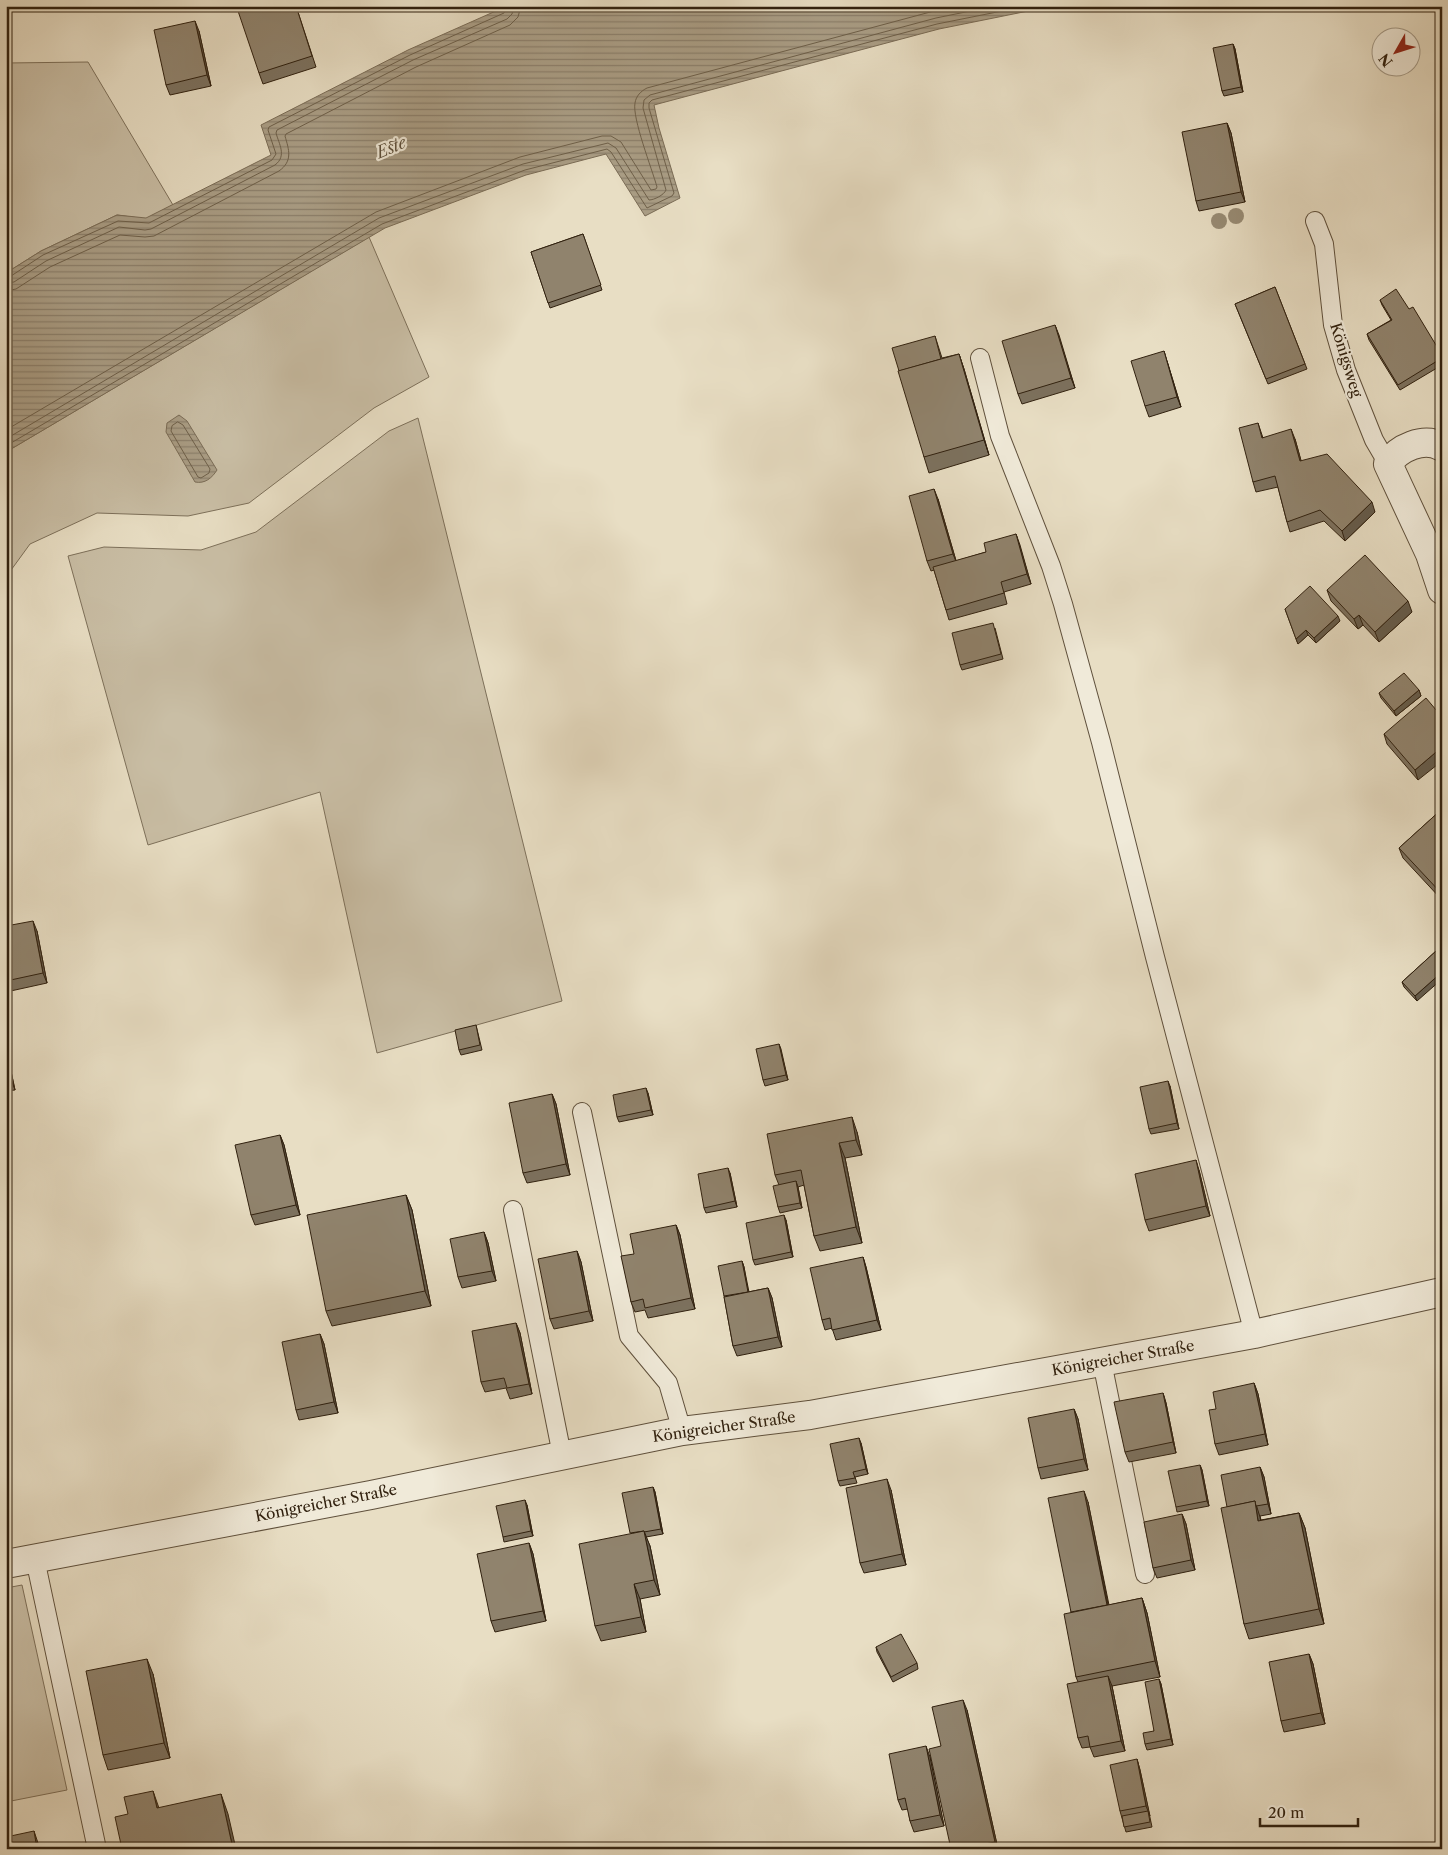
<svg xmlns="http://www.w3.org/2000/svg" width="1448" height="1855" font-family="'Libre Caslon Text',serif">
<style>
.green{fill:#c9bea5;stroke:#7d705a}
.water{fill:url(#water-rules);stroke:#7a6c56}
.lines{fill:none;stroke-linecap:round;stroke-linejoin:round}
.shore{stroke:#6e604a;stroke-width:1}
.service-casing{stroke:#5f503c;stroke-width:20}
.minor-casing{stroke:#5f503c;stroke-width:30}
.tertiary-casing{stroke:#5f503c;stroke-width:30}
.service{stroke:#f0ead9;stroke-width:18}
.minor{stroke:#f0ead9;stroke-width:28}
.tertiary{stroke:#f0ead9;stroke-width:28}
.tree{fill:#988c75}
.wall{fill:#7c715e;stroke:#31210f}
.shaded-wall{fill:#655c4c;stroke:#31210f}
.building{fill:#90836d;stroke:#31210f}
.labels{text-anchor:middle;stroke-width:4.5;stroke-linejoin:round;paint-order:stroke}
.street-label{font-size:15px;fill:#31210f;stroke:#f0ead9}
.water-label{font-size:16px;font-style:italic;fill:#5b4d39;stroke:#f0ead9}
</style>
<defs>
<pattern id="water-rules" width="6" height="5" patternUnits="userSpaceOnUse" patternTransform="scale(1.25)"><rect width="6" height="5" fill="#aa9e86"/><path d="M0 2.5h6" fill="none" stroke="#8b806c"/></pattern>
</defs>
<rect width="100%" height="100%" fill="#e8dec4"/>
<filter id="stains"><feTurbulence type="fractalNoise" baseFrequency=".004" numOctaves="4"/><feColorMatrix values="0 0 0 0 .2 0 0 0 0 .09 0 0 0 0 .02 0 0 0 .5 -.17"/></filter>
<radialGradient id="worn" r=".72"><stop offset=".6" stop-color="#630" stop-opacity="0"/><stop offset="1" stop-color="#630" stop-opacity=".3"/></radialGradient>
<!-- green -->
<g class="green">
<polygon points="88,62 173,205 146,219 117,215 41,251 6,273 6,63"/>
<polygon points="369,237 429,377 374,408 249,503 188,516 97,513 30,544 6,577 6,452"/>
<polygon points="418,418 562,1001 377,1053 320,792 148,845 68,556 104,547 201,550 256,532 389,431"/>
<polygon points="22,1585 67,1790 6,1802 6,1588"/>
</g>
<!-- water -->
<g class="water">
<polygon points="507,6 1053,6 939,29 654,105 659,128 680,198 645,216 606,154 526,175 385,228 6,452 6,273 41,251 117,215 146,218 271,155 261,125 408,50"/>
<path d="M179,415L187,421L217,470C212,478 205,484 195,482L166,432L167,423Z"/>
</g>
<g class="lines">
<!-- shore -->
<g class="shore">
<polyline points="6,277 11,276 43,255 118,221 149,223 272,160 276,154 268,130 269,127 410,55 504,13 507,6"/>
<path d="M6,283L14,282L46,261L119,227L145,230L151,229L275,165C287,156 279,144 276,133L277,130L413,60L507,19L512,14L514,6"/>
<path d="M6,291L16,289L50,267L120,235L145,237L154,236L279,171C293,161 289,150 285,136L286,134L416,67L510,25L518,17L521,6"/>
<polygon points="178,422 183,425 210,469 209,473 201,478 198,477 171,431 172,426"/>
<path d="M6,430L376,212L520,157L602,136H611L621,142L651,190L656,189L657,187C652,169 632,118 635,103C636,96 641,91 647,88L934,11L956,6"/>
<path d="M6,439L379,218L523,164L608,143L616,148L649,200C654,200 664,195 666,190L643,108L644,100L650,95L936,18L995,6"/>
<polyline points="6,446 382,224 525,170 607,149 611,152 647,208 672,196 674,193 649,108 649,103 652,100 937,24 1027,6"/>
</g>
<defs>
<g id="service">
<polyline points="1315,221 1324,244 1333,325 1346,370 1374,440 1388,464"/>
<polyline points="980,358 1000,436 1051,566 1063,604 1101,742 1155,957 1254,1334"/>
<polyline points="582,1112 629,1336 668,1383 682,1431"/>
<polyline points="513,1210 562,1455"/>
<polyline points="1102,1362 1145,1574"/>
<polyline points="35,1559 97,1849"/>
</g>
<path id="minor" d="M1442,447C1424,436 1398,448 1388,464L1430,554L1442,590"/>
<polyline id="tertiary" points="6,1564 371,1495 682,1431 810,1415 1254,1334 1442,1292"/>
</defs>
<!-- service casing -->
<use href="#service" class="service-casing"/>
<!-- minor casing -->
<use href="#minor" class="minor-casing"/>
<!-- tertiary casing -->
<use href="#tertiary" class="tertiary-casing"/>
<!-- service -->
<use href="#service" class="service"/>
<!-- minor -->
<use href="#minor" class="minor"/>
<!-- tertiary -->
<use href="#tertiary" class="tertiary"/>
</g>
<!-- trees -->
<g class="tree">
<circle cx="1236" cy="216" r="8"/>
<circle cx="1219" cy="221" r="8"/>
</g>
<!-- wall -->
<g class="wall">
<polygon points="296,6 316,67 263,84 259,73"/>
<polygon points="199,31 211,86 170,95 166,85"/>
<polygon points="1233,44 1235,49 1243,92 1224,96 1222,91"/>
<polygon points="1227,123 1231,133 1245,202 1199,211 1196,201"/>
<polygon points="583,234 602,290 550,308 531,252"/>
<polygon points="1275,287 1307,369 1268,384 1235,304"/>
<polygon points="1380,300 1442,355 1442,365 1400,390 1369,340 1367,334 1391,320 1382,305"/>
<polygon points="1055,325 1075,388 1022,404 1018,394"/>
<polygon points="935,336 942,358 959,354 964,369 989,455 929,473 924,457"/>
<polygon points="1167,361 1181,407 1149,417 1145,406"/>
<polygon points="1258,423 1263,438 1295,439 1301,461 1375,512 1345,541 1324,521 1290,532 1287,522 1278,487 1256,492 1253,482"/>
<polygon points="938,499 956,561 986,552 1016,534 1031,584 1004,592 1007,604 949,620 934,570 931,571 927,561"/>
<polygon points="1327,590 1412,612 1379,642 1363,625 1358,629 1331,601"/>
<polygon points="1285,609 1340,621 1316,643 1308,635 1298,644"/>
<polygon points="995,628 1003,659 962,670 960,665"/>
<polygon points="1419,690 1421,696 1396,716 1381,698 1379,693"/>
<polygon points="1442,717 1418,780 1387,744 1384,734"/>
<polygon points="1442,809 1442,900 1403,858 1399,848"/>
<polygon points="6,926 37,931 47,983 6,992"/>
<polygon points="1436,951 1417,1001 1404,987 1402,982"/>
<polygon points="476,1025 482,1050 461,1055 459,1050"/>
<polygon points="779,1044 788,1080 765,1086 763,1080"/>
<polygon points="6,1048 15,1090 6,1091"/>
<polygon points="1170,1086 1179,1129 1151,1134 1149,1129"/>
<polygon points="648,1093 653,1115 619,1122 617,1117"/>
<polygon points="552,1094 556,1104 570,1175 527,1183 523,1173"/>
<polygon points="857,1132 862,1155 845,1158 862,1243 820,1251 814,1236 804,1185 798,1187 802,1208 780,1213 778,1207 779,1185 775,1175"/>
<polygon points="280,1135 284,1145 300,1215 255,1225 251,1215"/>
<polygon points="1199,1170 1210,1216 1149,1231 1145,1220"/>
<polygon points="730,1173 737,1207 706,1213 704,1208"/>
<polygon points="406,1195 412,1210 431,1306 332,1326 326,1311"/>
<polygon points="786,1220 793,1257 755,1265 753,1260"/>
<polygon points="676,1225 680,1235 695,1309 648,1318 645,1310 635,1312 631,1302 634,1254"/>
<polygon points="484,1232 488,1243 496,1281 462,1288 458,1277"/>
<polygon points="577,1251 581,1262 593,1321 554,1329 550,1319"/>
<polygon points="863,1257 866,1267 881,1330 836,1340 832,1328 825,1330 822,1320"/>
<polygon points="742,1261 744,1267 748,1292 768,1288 772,1298 782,1347 737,1356 733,1346 724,1296"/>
<polygon points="516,1323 520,1333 532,1394 510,1399 506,1388 485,1392 481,1382"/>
<polygon points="320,1334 324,1344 338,1413 299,1420 296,1410"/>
<polygon points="1254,1383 1258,1394 1268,1445 1219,1455 1215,1444 1216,1409"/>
<polygon points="1163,1393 1166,1403 1176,1453 1129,1462 1125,1452"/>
<polygon points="1074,1409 1078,1419 1088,1470 1041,1479 1038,1468"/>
<polygon points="861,1443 868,1474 855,1477 857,1483 840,1486 838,1481"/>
<polygon points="1200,1465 1202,1470 1209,1506 1177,1512 1176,1507"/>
<polygon points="1260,1467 1264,1477 1271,1514 1260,1516 1261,1520 1299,1513 1305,1528 1324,1624 1249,1639 1244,1624 1227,1507"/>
<polygon points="653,1487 655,1492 663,1534 646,1537 650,1546 660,1595 640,1599 646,1632 601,1641 595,1626"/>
<polygon points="891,1490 906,1565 864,1573 860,1563"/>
<polygon points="1088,1502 1109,1605 1142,1598 1147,1613 1160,1677 1112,1686 1125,1751 1094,1757 1090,1747 1082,1748 1078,1738 1078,1682 1076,1677 1071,1612"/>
<polygon points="527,1505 533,1536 504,1542 503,1537"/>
<polygon points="1182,1514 1186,1524 1195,1570 1157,1578 1153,1568"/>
<polygon points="529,1543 533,1554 546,1621 495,1632 491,1621"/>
<polygon points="876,1647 917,1663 918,1669 893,1682 877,1652"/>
<polygon points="1309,1654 1313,1664 1325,1724 1284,1732 1281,1721"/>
<polygon points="153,1674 170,1758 108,1770 103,1755"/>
<polygon points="1159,1679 1161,1684 1173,1745 1147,1750 1145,1744 1154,1731"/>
<polygon points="967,1710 998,1849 951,1849 941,1746"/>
<polygon points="930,1757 944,1826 914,1832 910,1821 908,1809 902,1810 898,1800"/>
<polygon points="1137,1759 1140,1770 1152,1827 1126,1832 1120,1811"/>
</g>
<!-- shaded-wall -->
<g class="shaded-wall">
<polygon points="195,21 199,31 211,86 207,75"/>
<polygon points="1233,44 1235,49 1243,92 1241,87"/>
<polygon points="1227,123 1231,133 1245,202 1241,192"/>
<polygon points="1055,325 1059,335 1075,388 1071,378"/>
<polygon points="1164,351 1167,361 1181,407 1177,397"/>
<polygon points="959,354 964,369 989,455 984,440"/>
<polygon points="1291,429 1295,439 1304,471 1300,461"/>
<polygon points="934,489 938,499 957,564 953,554"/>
<polygon points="1372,502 1375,512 1345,541 1342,531"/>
<polygon points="1016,534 1020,545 1031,584 1027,574"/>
<polygon points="1408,601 1412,612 1379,642 1375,632"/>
<polygon points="1359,615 1363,625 1358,629 1354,619"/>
<polygon points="1338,616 1340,621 1316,643 1314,638"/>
<polygon points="1306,630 1308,635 1298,644 1296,639"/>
<polygon points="1419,690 1421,696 1396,716 1394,711"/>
<polygon points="1442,747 1442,761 1418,780 1415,770"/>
<polygon points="33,921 37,931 47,983 43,973"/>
<polygon points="1442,972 1442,979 1417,1001 1415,996"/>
<polygon points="779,1044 781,1049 788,1080 786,1075"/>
<polygon points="6,1048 15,1090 11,1079 6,1056"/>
<polygon points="1168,1081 1170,1086 1179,1129 1177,1123"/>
<polygon points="646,1088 648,1093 653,1115 651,1110"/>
<polygon points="552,1094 556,1104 570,1175 566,1164"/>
<polygon points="852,1117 857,1132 862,1155 856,1140"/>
<polygon points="280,1135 284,1145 300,1215 296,1205"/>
<polygon points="839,1143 845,1158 862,1243 856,1227"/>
<polygon points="1196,1160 1199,1170 1210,1216 1206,1206"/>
<polygon points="728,1168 730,1173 737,1207 735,1201"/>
<polygon points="796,1181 798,1187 802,1208 800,1203"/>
<polygon points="406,1195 412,1210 431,1306 425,1291"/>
<polygon points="784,1215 786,1220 793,1257 791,1252"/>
<polygon points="676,1225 680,1235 695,1309 691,1298"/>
<polygon points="484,1232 488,1243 496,1281 492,1271"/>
<polygon points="577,1251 581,1262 593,1321 589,1311"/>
<polygon points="863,1257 866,1267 881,1330 877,1320"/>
<polygon points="742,1261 744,1267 751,1302 749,1297"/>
<polygon points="768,1288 772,1298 782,1347 778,1337"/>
<polygon points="516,1323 520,1333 532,1394 529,1384"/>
<polygon points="320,1334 324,1344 338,1413 334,1402"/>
<polygon points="1254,1383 1258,1394 1268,1445 1265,1434"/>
<polygon points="1163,1393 1166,1403 1176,1453 1173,1442"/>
<polygon points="1074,1409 1078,1419 1088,1470 1084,1459"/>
<polygon points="859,1438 861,1443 868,1474 866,1469"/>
<polygon points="1200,1465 1202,1470 1209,1506 1207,1501"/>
<polygon points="1260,1467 1264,1477 1271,1514 1268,1504"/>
<polygon points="887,1479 891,1490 906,1565 902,1554"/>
<polygon points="653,1487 655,1492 663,1534 661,1529"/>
<polygon points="1084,1491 1088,1502 1111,1619 1108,1608"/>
<polygon points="525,1500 527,1505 533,1536 531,1531"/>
<polygon points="1255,1501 1260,1517 1264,1536 1258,1521"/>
<polygon points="1299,1513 1305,1528 1324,1624 1319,1609"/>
<polygon points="1182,1514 1186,1524 1195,1570 1191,1560"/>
<polygon points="644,1531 650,1546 660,1595 654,1580"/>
<polygon points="529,1543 533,1554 546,1621 543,1611"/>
<polygon points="634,1584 640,1599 646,1632 641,1617"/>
<polygon points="1142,1598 1147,1613 1160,1677 1155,1661"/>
<polygon points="1309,1654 1313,1664 1325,1724 1321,1713"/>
<polygon points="147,1659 153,1674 170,1758 164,1743"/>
<polygon points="1108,1676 1112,1686 1125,1751 1121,1741"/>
<polygon points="1159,1679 1161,1684 1173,1745 1171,1739"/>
<polygon points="963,1700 967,1710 998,1849 997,1849 995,1842"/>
<polygon points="926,1746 930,1757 944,1826 940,1815"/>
<polygon points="1137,1759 1140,1770 1150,1816 1146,1806"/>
<polygon points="153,1791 160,1811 157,1808"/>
<polygon points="221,1794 228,1814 236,1849 233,1849"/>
<polygon points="34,1831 40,1849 37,1849"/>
</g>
<!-- building -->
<g class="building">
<polygon points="242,6 296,6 312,56 259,73 237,8"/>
<polygon points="195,21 207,75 166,85 154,30"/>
<polygon points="1233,44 1241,87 1222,91 1213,48"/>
<polygon points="1227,123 1241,192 1196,201 1182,132"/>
<polygon points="583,234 601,285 548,303 531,252"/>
<polygon points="1275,287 1305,364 1266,379 1235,304"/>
<polygon points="1396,289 1409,309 1413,307 1442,355 1442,358 1398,385 1367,334 1392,320 1380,300"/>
<polygon points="1055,325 1071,378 1018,394 1002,341"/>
<polygon points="935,336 941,359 899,371 892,348"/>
<polygon points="1164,351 1177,397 1145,406 1131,361"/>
<polygon points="959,354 984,440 924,457 898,371"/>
<polygon points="1258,423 1262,438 1291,429 1300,461 1327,454 1372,502 1342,531 1320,510 1287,522 1275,476 1253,482 1239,428"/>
<polygon points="934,489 953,554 927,561 909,496"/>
<polygon points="1016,534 1027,574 1001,582 1004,593 946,610 933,567 986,552 984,543"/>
<polygon points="1365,555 1408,601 1375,632 1359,615 1354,619 1327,590"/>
<polygon points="1310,586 1338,616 1314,638 1306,630 1296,639 1285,609"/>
<polygon points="993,623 1001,654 960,665 952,633"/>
<polygon points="1404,673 1419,690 1394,711 1379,693"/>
<polygon points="1426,698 1442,717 1442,747 1415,770 1384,734"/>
<polygon points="1442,809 1442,894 1399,848"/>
<polygon points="33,921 43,973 6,981 6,926"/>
<polygon points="1436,951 1442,957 1442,972 1415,996 1402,982"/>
<polygon points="476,1025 480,1045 459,1050 455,1030"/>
<polygon points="779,1044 786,1075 763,1080 756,1049"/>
<polygon points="6,1056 11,1079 6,1080"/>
<polygon points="1168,1081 1177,1123 1149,1129 1140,1087"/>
<polygon points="646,1088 651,1110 617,1117 613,1095"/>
<polygon points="552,1094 566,1164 523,1173 509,1103"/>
<polygon points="852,1117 856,1140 839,1143 856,1227 814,1236 801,1170 775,1175 767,1134"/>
<polygon points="280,1135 296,1205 251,1215 235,1145"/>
<polygon points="1196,1160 1206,1206 1145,1220 1135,1174"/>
<polygon points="728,1168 735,1201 704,1208 698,1174"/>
<polygon points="796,1181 800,1203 778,1207 773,1186"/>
<polygon points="406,1195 425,1291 326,1311 307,1215"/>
<polygon points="784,1215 791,1252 753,1260 746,1223"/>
<polygon points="676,1225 691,1298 645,1308 643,1299 631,1302 621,1256 634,1254 630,1234"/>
<polygon points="484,1232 492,1271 458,1277 450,1239"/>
<polygon points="577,1251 589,1311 550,1319 538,1259"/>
<polygon points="863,1257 877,1320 832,1330 830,1318 822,1320 810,1268"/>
<polygon points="742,1261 748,1292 724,1296 718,1266"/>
<polygon points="768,1288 778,1337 733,1346 724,1297"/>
<polygon points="516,1323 529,1384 507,1388 504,1378 481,1382 472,1331"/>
<polygon points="320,1334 334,1402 296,1410 282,1342"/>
<polygon points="1254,1383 1265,1434 1215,1444 1209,1410 1216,1409 1213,1392"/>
<polygon points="1163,1393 1173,1442 1125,1452 1114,1402"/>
<polygon points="1074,1409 1084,1459 1038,1468 1028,1418"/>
<polygon points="859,1438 866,1469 853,1472 855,1478 838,1481 830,1444"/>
<polygon points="1200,1465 1207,1501 1176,1507 1168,1471"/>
<polygon points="1260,1467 1268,1504 1256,1506 1255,1501 1227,1507 1221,1475"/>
<polygon points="887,1479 902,1554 860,1563 846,1488"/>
<polygon points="653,1487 661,1529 644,1532 644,1531 630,1533 622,1493"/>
<polygon points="1084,1491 1107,1605 1071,1612 1048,1498"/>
<polygon points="525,1500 531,1531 503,1537 496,1506"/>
<polygon points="1255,1501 1258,1521 1299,1513 1319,1609 1244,1624 1221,1508"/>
<polygon points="1182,1514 1191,1560 1153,1568 1144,1522"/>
<polygon points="644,1531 654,1580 634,1584 641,1617 595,1626 579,1544"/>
<polygon points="529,1543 543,1611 491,1621 477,1554"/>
<polygon points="1142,1598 1155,1661 1076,1677 1064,1614"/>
<polygon points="901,1634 917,1663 891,1677 876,1647"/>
<polygon points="1309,1654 1321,1713 1281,1721 1269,1662"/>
<polygon points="147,1659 164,1743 103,1755 86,1671"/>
<polygon points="1108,1676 1121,1741 1090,1747 1088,1736 1078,1738 1067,1684"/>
<polygon points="1159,1679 1171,1739 1145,1744 1143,1733 1154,1731 1145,1682"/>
<polygon points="963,1700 995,1842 961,1849 951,1849 929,1749 941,1746 932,1707"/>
<polygon points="926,1746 940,1815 910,1821 905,1798 898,1800 889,1754"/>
<polygon points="1137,1759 1146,1806 1120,1811 1110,1765"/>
<polygon points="153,1791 157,1808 221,1794 233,1849 122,1849 115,1817 128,1814 124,1797"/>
<polygon points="1148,1811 1150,1822 1124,1827 1122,1816"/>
<polygon points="34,1831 37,1849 6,1849 6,1837"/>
<polygon points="997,1847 997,1849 987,1849"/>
</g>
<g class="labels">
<!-- street labels -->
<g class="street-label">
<text transform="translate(1346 360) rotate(73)" y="5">Königsweg</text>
<text transform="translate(1123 1358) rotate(-10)" y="5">Königreicher Straße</text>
<text transform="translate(724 1427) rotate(-8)" y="5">Königreicher Straße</text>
<text transform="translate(326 1503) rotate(-11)" y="5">Königreicher Straße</text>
</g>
<!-- water labels -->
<g class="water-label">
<text transform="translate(391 147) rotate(-23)" y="6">Este</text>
</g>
</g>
<!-- margin -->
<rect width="1448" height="1855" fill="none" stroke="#e8dec4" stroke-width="25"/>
<rect x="8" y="8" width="1433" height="1840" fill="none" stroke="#31210f" stroke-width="2.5"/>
<rect x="12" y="12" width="1423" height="1830" fill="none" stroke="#31210f"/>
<!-- north arrow -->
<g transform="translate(1396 52) rotate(231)"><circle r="24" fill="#f0ead9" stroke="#a49a88"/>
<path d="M0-4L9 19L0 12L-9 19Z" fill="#8f2418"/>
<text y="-8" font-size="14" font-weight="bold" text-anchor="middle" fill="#31210f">N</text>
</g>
<!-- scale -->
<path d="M1260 1818v8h98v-8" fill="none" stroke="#31210f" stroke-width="2.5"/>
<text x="1268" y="1818" font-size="15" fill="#31210f" stroke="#f0ead9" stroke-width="4" paint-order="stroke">20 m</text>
<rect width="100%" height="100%" filter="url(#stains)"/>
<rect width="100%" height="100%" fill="url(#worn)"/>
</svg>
